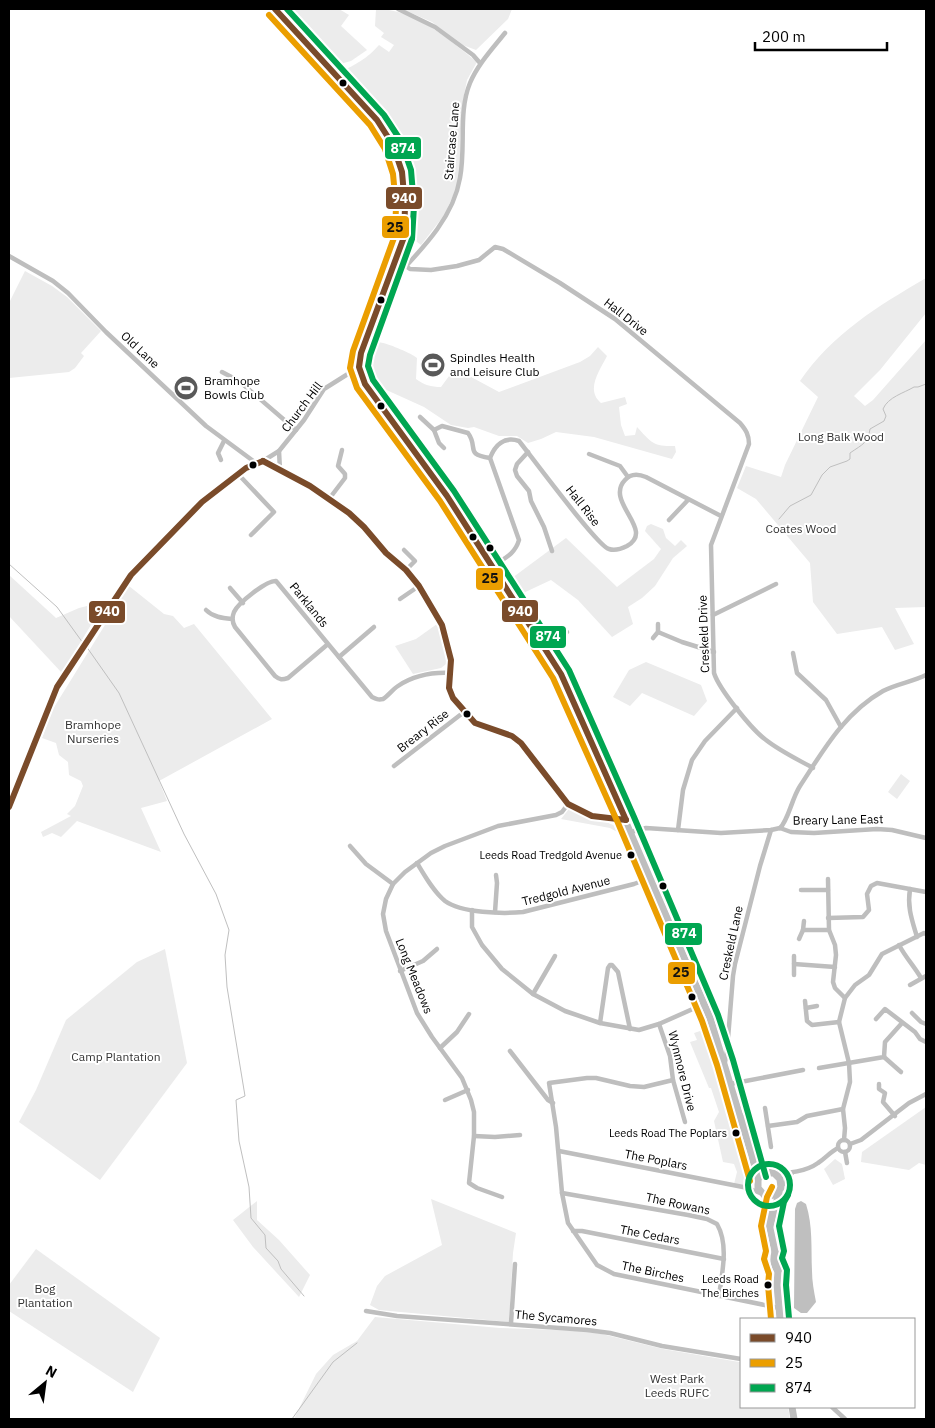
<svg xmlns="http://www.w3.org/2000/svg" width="935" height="1428" font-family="'IBM Plex Sans',sans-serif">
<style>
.green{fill:#ececec}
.water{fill:#bfbfbf}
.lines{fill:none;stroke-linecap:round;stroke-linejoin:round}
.stream{stroke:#bfbfbf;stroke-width:1}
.minor{stroke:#bebebe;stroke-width:4.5}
.highway{stroke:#bebebe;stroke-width:7}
.bus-1-casing{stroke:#fff;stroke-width:10}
.bus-2-casing{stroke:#fff;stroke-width:10}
.bus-3-casing{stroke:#fff;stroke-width:10}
.bus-1{stroke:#7a4b2a;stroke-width:6}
.bus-2{stroke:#eb9e00;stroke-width:6}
.bus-3{stroke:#00a651;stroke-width:6}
.bus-dot{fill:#000;stroke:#fff;stroke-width:2}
.labels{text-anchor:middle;stroke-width:4;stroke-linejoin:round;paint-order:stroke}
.bus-label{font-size:11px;fill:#000;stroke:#fff;text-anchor:end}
.street-label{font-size:12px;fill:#000;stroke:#fff}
.poi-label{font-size:12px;fill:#000;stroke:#fff;text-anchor:start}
.park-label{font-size:12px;fill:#333;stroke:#fff}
.line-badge{stroke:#fff;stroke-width:2}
.badge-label{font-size:14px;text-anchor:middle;font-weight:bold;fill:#fff}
.pale-badge-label{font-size:14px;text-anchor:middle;font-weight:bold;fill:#111}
</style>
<rect width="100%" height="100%" fill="#fff"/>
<!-- green -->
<g class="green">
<polygon points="282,9 339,9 349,15 341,26 367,50 351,61 336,65"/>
<path d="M376,9C415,9 447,38 477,62L467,80L464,95L460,139V175L455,191L445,214L421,245L408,235C409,212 414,172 408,150C403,133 355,87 340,72C355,65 368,58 379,45L389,52L394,45L381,37L384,33L375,26Z"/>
<polygon points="402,9 512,9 508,19 476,50 460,44 432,22"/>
<polygon points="25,271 52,286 67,297 101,331 81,353 84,356 75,368 69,372 9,378 9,303"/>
<path d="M926,278V313L880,370L854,396L865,406L873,400L926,340V607L895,608L914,644L895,650L882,627L837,634L813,602L810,563L756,499L737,488L746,466L781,477L785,465L818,397L800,381C832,334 878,306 926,278Z"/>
<path d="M370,343C374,343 379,342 383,343C389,344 413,354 417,358L416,379C424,385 431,387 441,387L452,372L460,371L499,392L580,362L590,356L598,347L607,356C600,370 585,390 601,403L625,397L627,404L619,407L621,425L625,436L635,435L637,427C651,442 653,447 675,446L676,452L672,459L594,437L556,432L541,439L528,443L517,436H499L474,427L468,428L451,425L424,407L382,388L378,391C364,370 363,368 370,343Z"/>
<polygon points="183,376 199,388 188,401 173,389"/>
<polygon points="651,524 663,529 666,538 675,546 681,540 687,546 673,558 655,586 642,598 628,607 633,624 612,637 578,600 551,580 519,595 508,581 566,538 617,587 654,559 661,549 645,531 647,526"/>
<polygon points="9,575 56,618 79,608 99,603 103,605 62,673 9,616"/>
<polygon points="129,586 164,614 173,616 184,628 194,624 272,719 159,781 167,801 141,808 161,852 77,821 61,837 52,833 43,837 41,832 71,816 67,814 75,806 83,786 81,781 69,775 68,762 59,755 56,743 42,738 53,709"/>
<polygon points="437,624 445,644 446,664 441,668 413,674 395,646 416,639"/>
<polygon points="646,662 701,685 707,701 694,716 642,693 630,706 613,697 629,670"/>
<polygon points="901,774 910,781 897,799 888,792"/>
<path d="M569,809C585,820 608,818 622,831C626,834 628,841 630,845L629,846L619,833L610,828L561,819Z"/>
<polygon points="165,949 187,1063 100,1180 19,1122 36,1090 66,1020 137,962"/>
<polygon points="709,1028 718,1053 751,1179 751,1184 748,1186 734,1184 737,1172 734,1164 723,1162 714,1121 719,1112 711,1088 709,1088 690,1042 697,1040 694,1033"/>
<polygon points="926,1107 926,1165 919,1163 909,1170 861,1162 862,1152"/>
<polygon points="835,1159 842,1164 845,1179 833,1185 824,1169"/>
<polygon points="431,1199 516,1233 513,1253 509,1322 379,1310 370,1305 377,1286 385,1276 442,1245"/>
<polygon points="257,1201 257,1220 279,1240 310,1275 299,1297 253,1247 233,1220"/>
<polygon points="36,1249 160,1338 133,1392 9,1311 9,1285"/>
<polygon points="375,1317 500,1328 581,1331 602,1334 663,1349 739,1362 741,1362 741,1407 788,1407 790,1419 294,1419 316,1374 333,1355 357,1341"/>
</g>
<!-- water -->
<path class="water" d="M801,1201L806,1204C813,1226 811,1248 812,1271C812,1281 814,1292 816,1302L807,1313H801L794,1308L795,1209L797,1203Z"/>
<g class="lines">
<!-- stream -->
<g class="stream">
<path d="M779,519L790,506L811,495L822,475L830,467L847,461L850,459V453C863,444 868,443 870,429L884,421L886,416L883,409C888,397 904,393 914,387H918L926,384"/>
<polyline points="9,564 57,607 83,643"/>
<polyline points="86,646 119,693 184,834 216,894 229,930 225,955 227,987 245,1096 236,1100 239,1141 249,1187 251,1218 265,1235 266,1248 278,1261 281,1269 304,1296"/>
<polyline points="292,1419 333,1362 357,1343"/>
</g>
<!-- minor -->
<g class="minor">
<polyline points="398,9 435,27 473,55 480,63"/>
<polyline points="9,256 53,281 68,293 106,332 206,426 256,463"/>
<path d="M396,259L410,269L431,270L457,266L479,260L495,247L503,249L560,283L615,319L740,423C746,430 749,435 749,444L711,545L714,673C719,689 752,730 766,740C780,751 797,759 813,768"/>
<path d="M387,283L391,282C419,252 453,220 460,178C466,147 458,112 470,83C478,64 493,48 505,33"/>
<polyline points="222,372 239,381 296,430"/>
<polyline points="420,417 434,430 439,443 444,448"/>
<path d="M434,430L442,426L468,433C479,448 464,454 490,458"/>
<path d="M402,436C397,452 420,478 432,488H441"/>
<polyline points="279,451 280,470"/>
<polyline points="528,452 517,464 515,470 517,476 529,491 531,501 544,527 552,551"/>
<polyline points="589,454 620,466 628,477"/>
<polyline points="221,460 218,453 224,441"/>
<polyline points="263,461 310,486 349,513 364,527 386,553 406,570 419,586 442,625 451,660 449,688 453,698 464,712 475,723 512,736 521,743 568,804 592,816 625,820"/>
<polyline points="238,474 274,512 251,535"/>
<polyline points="329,499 345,478 345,474 338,466 342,450"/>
<polyline points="669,520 688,500"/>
<polyline points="404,550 415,561 406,570"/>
<path d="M493,566C505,558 515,554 519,540L490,458C495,445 504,436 519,441C531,456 598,547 609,549C615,551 621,549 627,546C656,530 604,502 625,480C631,473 639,474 646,477L721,516"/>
<polyline points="230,588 243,603"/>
<polyline points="400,599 419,586"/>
<path d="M206,610C213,617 222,618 232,619"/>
<polyline points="713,615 776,584"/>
<polyline points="658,632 682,642 714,652"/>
<polyline points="653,638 658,632 658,624"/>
<path d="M328,644L288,678C282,680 280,680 275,676L235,627C232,622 232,617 234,612C238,603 267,580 276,581L372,697C376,699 378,700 383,699C388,696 392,690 398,686C413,676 432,672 451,673"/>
<polyline points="544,647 567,632"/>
<polyline points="793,653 797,673 826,700 841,727"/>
<polyline points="339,657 374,627"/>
<polyline points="394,766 464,712"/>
<polyline points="9,807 57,687 131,575 202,502 246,468 263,461 279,451 304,420 324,389 359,367"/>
<path d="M780,828C788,821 792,798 800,786C823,751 844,713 883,691C896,684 912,682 926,675"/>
<polyline points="678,830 683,790 692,760 705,741 737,708"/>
<polyline points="631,832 646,828 721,833 771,830 780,828 791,832 814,833 877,829 892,830 926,838"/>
<polyline points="350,846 366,864 393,884"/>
<path d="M417,863C425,876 433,891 445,901C461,913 503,914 523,912L634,884L650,878"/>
<polyline points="828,879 829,930 835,945 836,955 833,982 835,988 845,998"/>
<path d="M910,889C907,907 912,920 917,937"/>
<polyline points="801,890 828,890"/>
<polyline points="472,910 472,927 482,945 502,969 533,994 565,1011 600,1023 639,1030 659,1024 704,1004"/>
<polyline points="495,912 497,883 496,875"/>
<polyline points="828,918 863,917 869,910 867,894 871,886 877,883 926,892"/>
<polyline points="804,921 803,930 829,930"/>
<polyline points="799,939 803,930"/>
<path d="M899,945C906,958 914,966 921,978"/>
<polyline points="794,964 835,967"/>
<polyline points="400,971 423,961 437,949"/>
<polyline points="794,975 794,956"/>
<polyline points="910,985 926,976"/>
<polyline points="533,994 555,956"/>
<polyline points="805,1001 807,1021 812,1025 839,1022"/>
<polyline points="806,1008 817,1006"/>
<polyline points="912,1013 921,1022 926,1024"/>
<polyline points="876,1019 885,1009 915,1032 920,1039 926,1042"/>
<polyline points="600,1023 608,968 610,965 612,965 618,972 630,1029"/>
<polyline points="659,1024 670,1056 673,1080 685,1122"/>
<polyline points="440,1048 457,1032 469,1014"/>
<polyline points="510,1051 548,1100 553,1103"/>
<polyline points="884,1057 901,1072"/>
<polyline points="725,1062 727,1051 733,976 735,964 760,866 771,830"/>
<polyline points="819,1068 884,1057 885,1042 902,1023"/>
<polyline points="673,1080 644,1087 630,1086 596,1078 587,1078 549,1083 556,1127 562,1193 568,1223 597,1265 614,1274 779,1308"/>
<polyline points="730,1084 803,1070"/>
<polyline points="879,1084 879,1089 885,1093 883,1102 895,1116"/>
<polyline points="445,1100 468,1090"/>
<polyline points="765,1108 771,1147"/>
<polyline points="768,1126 797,1122 807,1116 843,1109"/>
<polyline points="474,1136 495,1137 520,1135"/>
<polyline points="844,1140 845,1128 843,1109 850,1082 849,1063 839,1022 845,998 855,985 869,975 882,954 924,933 926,934"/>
<circle cx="844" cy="1146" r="6"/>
<polyline points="850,1144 861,1140 909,1103 926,1094"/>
<polyline points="559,1151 748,1188 760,1193"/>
<polyline points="845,1152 847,1163"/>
<path d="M774,1173C788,1174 807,1171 818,1163C826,1158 830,1152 838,1148"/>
<polyline points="782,1186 792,1173"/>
<path d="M562,1193L688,1215L707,1219L717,1224C729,1245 722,1273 719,1296"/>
<polyline points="502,1197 477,1188 469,1183 474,1136 474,1112 471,1100 462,1078 432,1037 417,1013 386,931 383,914 386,899 393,884 405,872 431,853 445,846 498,826 556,815 562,812 568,804"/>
<polyline points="573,1231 582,1231 724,1259"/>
<polyline points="366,1311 397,1316 587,1330 610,1333 662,1346 741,1359"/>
<polyline points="511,1323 515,1264"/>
<polyline points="832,1407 845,1419"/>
</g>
<!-- highway -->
<g class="highway">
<polyline points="275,9 377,120 393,145 402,172 405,206 404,237 361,353 359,367 365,384 447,496 493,566 569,690 710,1018 752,1156 758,1179 758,1188 765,1196 775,1195 781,1188 780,1179 774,1173 764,1173 758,1179"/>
<path d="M740,1116C756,1132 753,1158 769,1172"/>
<polyline points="765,1196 768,1203 768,1219 775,1252 778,1256 780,1267 778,1271 777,1285 780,1319"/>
<polyline points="770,1226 779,1193"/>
<path d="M775,1252C773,1259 773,1265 778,1271"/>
<polyline points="792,1407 794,1419"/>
</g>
<defs>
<g id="bus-1">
<polyline points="275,9 377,120 393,145 402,172 405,206 404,237 361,353 359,367 365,384 447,496 561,674 626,820"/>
<polyline points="263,461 310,486 349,513 364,527 386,553 406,570 419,586 442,625 451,660 449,688 453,698 475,723 512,736 521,743 568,804 592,816 626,820"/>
<polyline points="9,807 57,687 131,575 202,502 246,468 263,461"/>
</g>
<g id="bus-2">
<polyline points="269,15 370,125 385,149 393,174 396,206 395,235 353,351 350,368 357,388 440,501 553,678 618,823 702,1021 717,1065 750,1181"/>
<polyline points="771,1319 768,1285 769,1274 764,1259 766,1251 761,1226 767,1197 772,1187"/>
</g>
<g id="bus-3">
<polyline points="287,9 384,115 401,141 411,170 414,206 412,239 370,355 368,366 373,380 454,491 569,670 634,817 718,1015 733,1060 766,1177"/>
<circle cx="769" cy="1185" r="21"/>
<polyline points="788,1195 784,1202 779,1226 784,1251 782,1258 787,1270 786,1285 789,1318"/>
</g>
</defs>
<!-- bus-1 casing -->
<use href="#bus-1" class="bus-1-casing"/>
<!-- bus-2 casing -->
<use href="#bus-2" class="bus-2-casing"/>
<!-- bus-3 casing -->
<use href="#bus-3" class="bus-3-casing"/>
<!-- bus-1 -->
<use href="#bus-1" class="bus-1"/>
<!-- bus-2 -->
<use href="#bus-2" class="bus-2"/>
<!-- bus-3 -->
<use href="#bus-3" class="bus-3"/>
</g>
<!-- icons -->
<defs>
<symbol id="stadium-disc" viewBox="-11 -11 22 22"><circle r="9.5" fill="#595959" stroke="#fff"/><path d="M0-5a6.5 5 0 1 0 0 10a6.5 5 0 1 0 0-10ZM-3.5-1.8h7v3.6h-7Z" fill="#fff"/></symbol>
</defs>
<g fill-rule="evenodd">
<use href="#stadium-disc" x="419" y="351" width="28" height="28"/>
<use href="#stadium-disc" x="172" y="374" width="28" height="28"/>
</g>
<!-- markers -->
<g class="bus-dot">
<circle cx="343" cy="83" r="4.5"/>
<circle cx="381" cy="300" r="4.5"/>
<circle cx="381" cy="406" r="4.5"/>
<circle cx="253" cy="465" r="4.5"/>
<circle cx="473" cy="537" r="4.5"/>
<circle cx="490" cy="548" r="4.5"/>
<circle cx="467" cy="714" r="4.5"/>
<circle cx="631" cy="855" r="4.5"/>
<circle cx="663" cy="886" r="4.5"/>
<circle cx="692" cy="997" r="4.5"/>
<circle cx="736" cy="1133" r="4.5"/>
<circle cx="768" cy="1285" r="4.5"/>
</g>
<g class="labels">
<!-- bus labels -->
<g class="bus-label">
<text x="622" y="859">Leeds Road Tredgold Avenue</text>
<text x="727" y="1137">Leeds Road The Poplars</text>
<text x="759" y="1283">Leeds Road<tspan x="759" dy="14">The Birches</tspan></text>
</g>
<!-- street labels -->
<g class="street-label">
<text transform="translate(452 141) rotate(-85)" y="4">Staircase Lane</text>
<text transform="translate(626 317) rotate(38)" y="4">Hall Drive</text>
<text transform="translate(140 350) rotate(43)" y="4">Old Lane</text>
<text transform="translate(302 407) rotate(-53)" y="4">Church Hill</text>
<text transform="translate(583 506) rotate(52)" y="4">Hall Rise</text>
<text transform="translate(309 605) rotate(51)" y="4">Parklands</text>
<text transform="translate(704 634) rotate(-92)" y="4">Creskeld Drive</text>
<text transform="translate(423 731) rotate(-38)" y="4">Breary Rise</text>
<text transform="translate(838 820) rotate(-1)" y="4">Breary Lane East</text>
<text transform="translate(566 891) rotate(-14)" y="4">Tredgold Avenue</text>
<text transform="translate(731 943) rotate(-78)" y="4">Creskeld Lane</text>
<text transform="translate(414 976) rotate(68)" y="4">Long Meadows</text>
<text transform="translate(682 1071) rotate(76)" y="4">Wynmore Drive</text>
<text transform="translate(656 1160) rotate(11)" y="4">The Poplars</text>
<text transform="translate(678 1204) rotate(12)" y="4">The Rowans</text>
<text transform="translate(650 1235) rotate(11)" y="4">The Cedars</text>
<text transform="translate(653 1272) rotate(12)" y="4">The Birches</text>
<text transform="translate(556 1318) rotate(5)" y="4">The Sycamores</text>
</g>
<!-- poi labels -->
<g class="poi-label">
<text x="450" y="362">Spindles Health<tspan x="450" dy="14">and Leisure Club</tspan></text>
<text x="204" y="385">Bramhope<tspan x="204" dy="14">Bowls Club</tspan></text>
</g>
<!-- park labels -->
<g class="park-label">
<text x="841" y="441">Long Balk Wood</text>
<text x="801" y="533">Coates Wood</text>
<text x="93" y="729">Bramhope<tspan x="93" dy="14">Nurseries</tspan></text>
<text x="116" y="1061">Camp Plantation</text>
<text x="45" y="1293">Bog<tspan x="45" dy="14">Plantation</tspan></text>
<text x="677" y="1383">West Park<tspan x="677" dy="14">Leeds RUFC</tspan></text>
</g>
</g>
<g class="line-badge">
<rect x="384" y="136" width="38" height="24" rx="5" fill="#00a651"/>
<rect x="385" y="186" width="38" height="24" rx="5" fill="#7a4b2a"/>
<rect x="381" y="215" width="29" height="24" rx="5" fill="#eb9e00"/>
<rect x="475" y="567" width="29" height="24" rx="5" fill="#eb9e00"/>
<rect x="501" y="599" width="38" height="24" rx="5" fill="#7a4b2a"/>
<rect x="88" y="600" width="38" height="24" rx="5" fill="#7a4b2a"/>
<rect x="529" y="625" width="38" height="24" rx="5" fill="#00a651"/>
<rect x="664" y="922" width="39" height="24" rx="5" fill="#00a651"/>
<rect x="667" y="961" width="29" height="24" rx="5" fill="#eb9e00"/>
</g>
<g class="badge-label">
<text x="403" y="153">874</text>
<text x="404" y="203">940</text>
<text x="520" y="616">940</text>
<text x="107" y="616">940</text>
<text x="548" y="641">874</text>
<text x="684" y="938">874</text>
</g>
<g class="pale-badge-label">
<text x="395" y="232">25</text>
<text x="490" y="583">25</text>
<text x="681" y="977">25</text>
</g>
<!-- border -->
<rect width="935" height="1428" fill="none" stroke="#000000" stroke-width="20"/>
<!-- legend -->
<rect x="740" y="1318" width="175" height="90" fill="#ffffff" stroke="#999999"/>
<rect x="750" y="1334" width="25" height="8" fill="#7a4b2a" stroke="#999999"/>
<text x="785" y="1343" font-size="15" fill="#000000">940</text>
<rect x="750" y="1359" width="25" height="8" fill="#eb9e00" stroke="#999999"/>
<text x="785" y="1368" font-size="15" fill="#000000">25</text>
<rect x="750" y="1384" width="25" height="8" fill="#00a651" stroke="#999999"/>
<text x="785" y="1393" font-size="15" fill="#000000">874</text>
<!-- north arrow -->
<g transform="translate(45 1383) rotate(29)" stroke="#ffffff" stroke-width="4" paint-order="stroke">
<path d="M0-4L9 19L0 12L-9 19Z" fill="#000000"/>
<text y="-8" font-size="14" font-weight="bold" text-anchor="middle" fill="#000000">N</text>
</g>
<!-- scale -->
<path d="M755 42v8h132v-8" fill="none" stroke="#000000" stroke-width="2.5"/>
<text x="762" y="42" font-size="15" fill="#000000" stroke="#ffffff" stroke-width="4" paint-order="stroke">200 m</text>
</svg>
